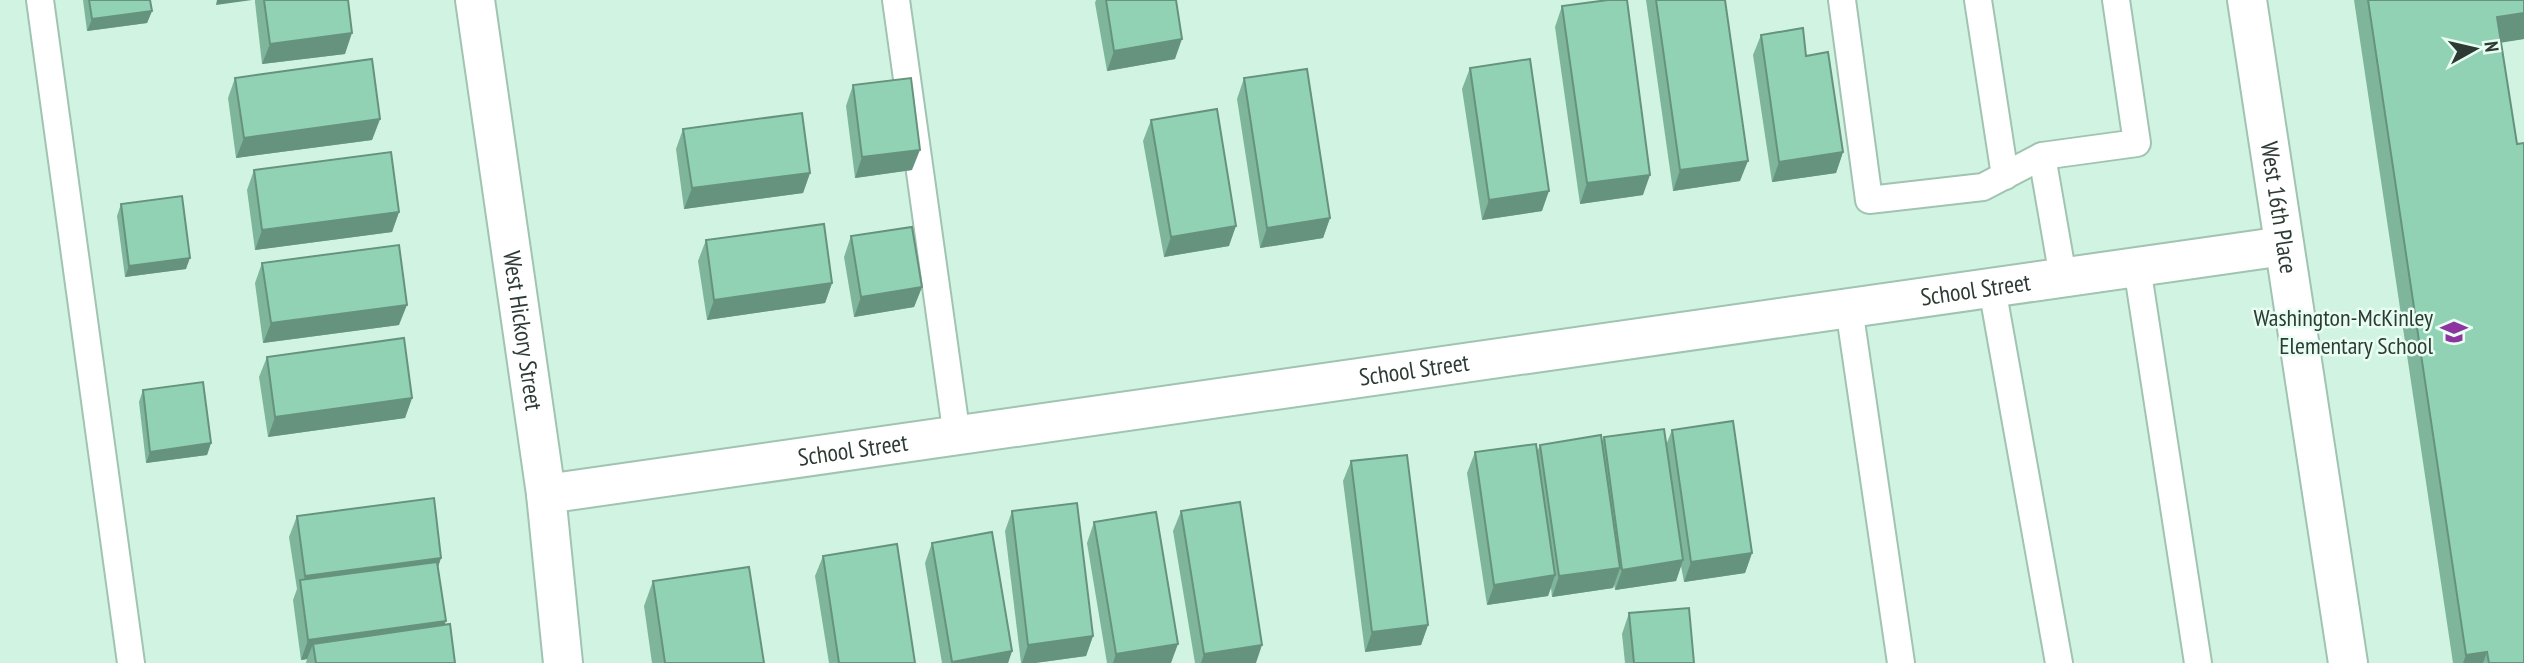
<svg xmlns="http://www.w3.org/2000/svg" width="2524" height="663" font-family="'PT Sans Narrow',sans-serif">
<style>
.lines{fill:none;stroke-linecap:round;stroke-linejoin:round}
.service-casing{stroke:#a1c3b2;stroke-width:30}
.minor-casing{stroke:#a1c3b2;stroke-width:42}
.service{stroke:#fff;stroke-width:26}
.minor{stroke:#fff;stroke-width:38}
.wall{fill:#7eb59b}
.shaded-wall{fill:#66937e}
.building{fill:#92d2b4;stroke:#66937e;stroke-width:2}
.labels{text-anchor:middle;stroke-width:5;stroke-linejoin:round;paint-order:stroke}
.street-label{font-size:24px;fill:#2d3b34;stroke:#e9fef3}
.poi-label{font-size:24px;fill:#2d3b34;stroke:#e9fef3;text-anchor:end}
</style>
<rect width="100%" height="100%" fill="#d1f4e2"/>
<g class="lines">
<defs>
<g id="service">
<polyline points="40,0 131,663"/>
<polyline points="896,0 957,437"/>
<polyline points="1842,0 1869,200 1983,187 2042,156"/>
<polyline points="1978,0 2005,176"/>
<polyline points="2137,267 2198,663"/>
<polyline points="2063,277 2042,156 2137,143 2116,0"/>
<polyline points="1992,288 2059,663"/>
<polyline points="1849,308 1901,663"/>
</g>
<g id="minor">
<path id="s1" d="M475,0L546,494L563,663"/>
<path id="s2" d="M2247,0L2348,663"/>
<path id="s3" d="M546,494L2284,246"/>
</g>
</defs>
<!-- service casing -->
<use href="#service" class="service-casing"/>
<!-- minor casing -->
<use href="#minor" class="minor-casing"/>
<!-- service -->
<use href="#service" class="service"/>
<!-- minor -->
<use href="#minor" class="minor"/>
</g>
<!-- wall -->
<g class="wall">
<polygon points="83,0 150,0 152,11 147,23 87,31"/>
<polygon points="255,0 348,0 345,54 262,64 255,2"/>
<polygon points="1096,0 1176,0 1175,59 1107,71 1095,3"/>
<polygon points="1646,0 1725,0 1740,181 1673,191"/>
<polygon points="2354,0 2524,0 2524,39 2501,42 2524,663 2453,663"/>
<polygon points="1562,6 1643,195 1580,204 1555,27"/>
<polygon points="1761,35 1806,56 1843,152 1836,173 1772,182 1753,55"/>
<polygon points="1470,68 1542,211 1482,220 1462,89"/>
<polygon points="235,78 380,119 372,140 236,158 228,98"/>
<polygon points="1244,78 1330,218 1323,238 1260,248 1237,99"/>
<polygon points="853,85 912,170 855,178 846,106"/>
<polygon points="1151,120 1229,246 1164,257 1143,141"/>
<polygon points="683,129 810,173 803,193 684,209 676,149"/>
<polygon points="254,170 399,212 392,232 255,250 247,190"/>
<polygon points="121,204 186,269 125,277 117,216"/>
<polygon points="851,236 922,287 914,307 854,317 844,257"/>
<polygon points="706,240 832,283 825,303 707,320 698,261"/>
<polygon points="262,263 399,325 263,343 255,283"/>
<polygon points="267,357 412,398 405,418 268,437 259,377"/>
<polygon points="143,390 211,443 207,455 146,463 139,402"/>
<polygon points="1672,430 1752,553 1745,573 1684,582 1681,566 1676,581 1615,590 1614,584 1613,588 1552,597 1551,588 1548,596 1487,605 1467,473 1475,452 1537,452 1540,445 1602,443 1604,437 1666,445"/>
<polygon points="1351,461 1428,625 1421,645 1365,652 1343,481"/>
<polygon points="1012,511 1093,636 1086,656 1035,663 1021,663 1005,531"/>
<polygon points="1181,511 1256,663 1195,663 1173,531"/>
<polygon points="297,516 441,558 438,567 444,625 455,663 306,663 307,659 301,660 293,600 297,589 289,537"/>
<polygon points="1094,522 1171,663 1107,663 1087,543"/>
<polygon points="932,543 1012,651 1008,663 942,663 925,563"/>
<polygon points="823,556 915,663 829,663 815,576"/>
<polygon points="653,581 764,663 652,663 644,606"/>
<polygon points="1629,613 1694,663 1625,663 1622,634"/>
</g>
<!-- shaded-wall -->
<g class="shaded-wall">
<polygon points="217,0 252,0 216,5"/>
<polygon points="152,11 147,23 87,31 92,19"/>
<polygon points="2524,13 2524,39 2487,45 2497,17"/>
<polygon points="352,33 345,54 262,64 270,44"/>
<polygon points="1182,39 1175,59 1107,71 1114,51"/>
<polygon points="380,119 372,140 236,158 244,138"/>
<polygon points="920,150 912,170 855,178 862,157"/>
<polygon points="1843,152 1836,173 1772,182 1779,162"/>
<polygon points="1748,161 1740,181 1673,191 1680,170"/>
<polygon points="810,173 803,193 684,209 692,188"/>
<polygon points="1650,175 1643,195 1580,204 1587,183"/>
<polygon points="1549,191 1542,211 1482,220 1489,200"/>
<polygon points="399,212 392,232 255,250 262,230"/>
<polygon points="1330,218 1323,238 1260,248 1267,228"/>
<polygon points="1236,226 1229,246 1164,257 1171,237"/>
<polygon points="190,258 186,269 125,277 129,266"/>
<polygon points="832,283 825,303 707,320 714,300"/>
<polygon points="922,287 914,307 854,317 861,297"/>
<polygon points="407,305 399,325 263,343 271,323"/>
<polygon points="412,398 405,418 268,437 275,417"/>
<polygon points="211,443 207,455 146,463 150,452"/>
<polygon points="1752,553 1745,573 1684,582 1691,562"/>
<polygon points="441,558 434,578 301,588 305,576"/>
<polygon points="1683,560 1676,581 1615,590 1622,570"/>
<polygon points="1620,568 1613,588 1552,597 1559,576"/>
<polygon points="1555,575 1548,596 1487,605 1494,585"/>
<polygon points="446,621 438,642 313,644 307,659 301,660 308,640"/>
<polygon points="1428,625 1421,645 1365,652 1372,632"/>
<polygon points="1093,636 1086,656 1035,663 1022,663 1028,645"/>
<polygon points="1178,644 1171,663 1113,663 1116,654"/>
<polygon points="1262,645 1256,663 1201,663 1204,654"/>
<polygon points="1012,651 1008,663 952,663 952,662"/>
<polygon points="2487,652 2483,663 2463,663 2466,655"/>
</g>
<!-- building -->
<g class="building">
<polygon points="89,0 150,0 152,11 92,19"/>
<polygon points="264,0 348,0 352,33 270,44"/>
<polygon points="1106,0 1176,0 1182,39 1114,51"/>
<polygon points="1608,0 1627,0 1650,175 1587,183 1562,6"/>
<polygon points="1656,0 1725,0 1748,161 1680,170"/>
<polygon points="2368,0 2524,0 2524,13 2497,17 2517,144 2524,143 2524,663 2489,663 2487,652 2466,655"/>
<polygon points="1803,28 1806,56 1828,52 1843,152 1779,162 1761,35"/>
<polygon points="372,59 380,119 244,138 235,78"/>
<polygon points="1530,59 1549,191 1489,200 1470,68"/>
<polygon points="1307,69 1330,218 1267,228 1244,78"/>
<polygon points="911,78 920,150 862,157 853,85"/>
<polygon points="1217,109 1236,226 1171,237 1151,120"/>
<polygon points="802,113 810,173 692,188 683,129"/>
<polygon points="391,152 399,212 262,230 254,170"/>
<polygon points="182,196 190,258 129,266 121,204"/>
<polygon points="824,224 832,283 714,300 706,240"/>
<polygon points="912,227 922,287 861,297 851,236"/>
<polygon points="399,245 407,305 271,323 262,263"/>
<polygon points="404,338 412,398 275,417 267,357"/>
<polygon points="203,382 211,443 150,452 143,390"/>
<polygon points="1733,421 1752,553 1691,562 1672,430"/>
<polygon points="1664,429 1683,560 1622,570 1604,437"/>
<polygon points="1601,435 1620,568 1559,576 1540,445"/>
<polygon points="1536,444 1555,575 1494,585 1475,452"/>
<polygon points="1407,455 1428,625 1372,632 1351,461"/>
<polygon points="434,498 441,558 305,576 297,516"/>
<polygon points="1240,502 1262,645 1204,654 1181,511"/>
<polygon points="1077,503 1093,636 1028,645 1012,511"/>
<polygon points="1156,512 1178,644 1116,654 1094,522"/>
<polygon points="992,532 1012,651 952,662 932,543"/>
<polygon points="897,544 915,663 839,663 823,556"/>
<polygon points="437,562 446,621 308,640 300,580"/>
<polygon points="749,567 764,663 665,663 653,581"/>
<polygon points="1689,608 1694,663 1634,663 1629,613"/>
<polygon points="450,624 455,663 316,663 313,644"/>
</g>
<!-- icons -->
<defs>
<symbol id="school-bare" viewBox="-9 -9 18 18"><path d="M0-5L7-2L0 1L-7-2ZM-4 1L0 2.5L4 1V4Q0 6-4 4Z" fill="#8d34a1" stroke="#e9fef3" stroke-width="2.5" paint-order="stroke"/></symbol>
</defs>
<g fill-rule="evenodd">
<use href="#school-bare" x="2435" y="313" width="38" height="38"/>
</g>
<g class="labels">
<!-- street labels -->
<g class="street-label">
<text dy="8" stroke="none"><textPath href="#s2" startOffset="210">West 16th Place</textPath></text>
<text dy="8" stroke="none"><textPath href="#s3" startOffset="1444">School Street</textPath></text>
<text dy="8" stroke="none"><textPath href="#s1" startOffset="334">West Hickory Street</textPath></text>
<text dy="8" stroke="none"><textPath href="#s3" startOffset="877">School Street</textPath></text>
<text dy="8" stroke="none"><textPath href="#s3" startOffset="310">School Street</textPath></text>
</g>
<!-- poi labels -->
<g class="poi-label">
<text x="2433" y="326">Washington-McKinley<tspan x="2433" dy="28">Elementary School</tspan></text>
</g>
</g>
<!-- north arrow -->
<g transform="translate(2475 49) rotate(82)" stroke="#e9fef3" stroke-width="5" paint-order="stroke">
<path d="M0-5L12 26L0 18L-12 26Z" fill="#2d3b34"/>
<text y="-10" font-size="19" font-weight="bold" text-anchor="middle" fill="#2d3b34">N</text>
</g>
</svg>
